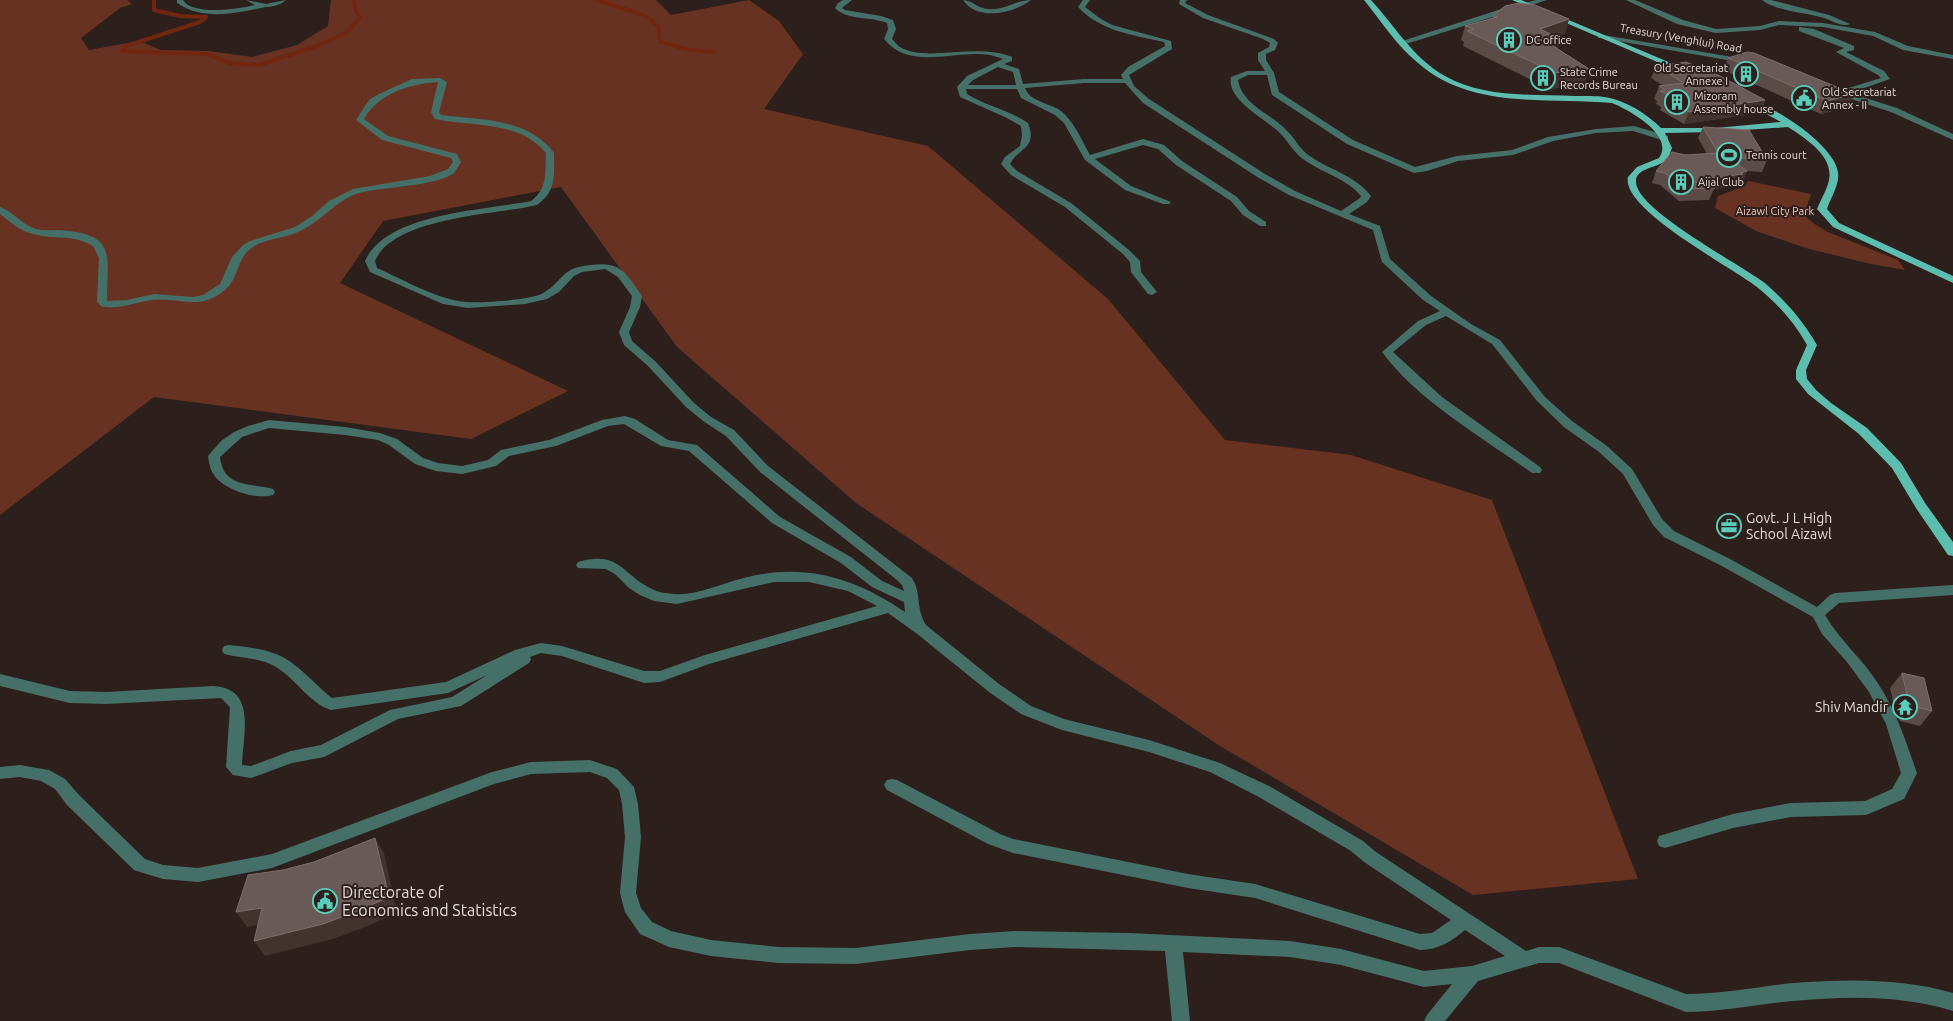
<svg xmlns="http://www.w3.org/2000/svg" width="1953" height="1021" font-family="Ubuntu,sans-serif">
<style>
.green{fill:#673222}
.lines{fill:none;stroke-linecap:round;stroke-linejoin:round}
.stream{stroke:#71260f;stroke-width:4}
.minor{fill:#457068;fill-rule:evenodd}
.major{fill:#5dbeaf;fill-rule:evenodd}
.wall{fill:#5a4b47}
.shaded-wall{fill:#42332f}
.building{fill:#695a57;stroke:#7d6e6b}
.labels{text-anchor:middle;stroke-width:4;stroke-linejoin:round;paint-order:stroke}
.far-street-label{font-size:11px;fill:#e5dbd8;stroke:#2d1f1b}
.far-poi-label{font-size:11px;fill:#e5dbd8;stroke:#2d1f1b;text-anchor:start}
.far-park-label{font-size:11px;fill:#f9cabc;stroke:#2d1f1b}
.poi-label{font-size:14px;fill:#e5dbd8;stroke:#2d1f1b;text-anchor:start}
.near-poi-label{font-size:16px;fill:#e5dbd8;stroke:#2d1f1b;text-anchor:start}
</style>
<rect width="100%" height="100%" fill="#2d1f1b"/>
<!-- green -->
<g class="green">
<polygon points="0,0 127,0 132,4 120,8 81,38 89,50 139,41 161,50 209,51 252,57 297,45 328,26 331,0 656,0 671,15 749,0 779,21 803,54 764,109 928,146 1108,299 1225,440 1351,455 1492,500 1638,879 1473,895 1220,746 856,503 677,347 561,187 383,221 340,283 568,391 471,439 154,397 0,515"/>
<polygon points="1748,181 1811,194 1804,215 1813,223 1828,232 1898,260 1905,270 1871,264 1809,249 1756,231 1715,208 1718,196 1745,186"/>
</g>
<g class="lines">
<!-- stream -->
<g class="stream">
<polyline points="154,0 154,10 180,16 206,17 200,22 126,46 122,51 206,54 229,63 259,65 314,47 346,33 360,18 355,10 354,0"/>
<polyline points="596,0 644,15 658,26 660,42 691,50 714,52"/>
</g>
<!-- minor -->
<g class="minor">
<path d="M177,0H183C192,16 239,9 255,5L246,0L266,4L286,0C279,7 270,6 261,8C232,14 202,20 177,3Z"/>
<path d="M843,0H852L842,8L845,10L881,16L893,20L896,29L892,39C894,41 897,45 900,47C926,63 977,42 1012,57V61L1004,64L1019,69L1023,84L1084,79H1123L1121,75L1128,67L1165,46L1164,42C1133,35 1100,31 1078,7L1083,0H1090L1085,7L1101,19L1112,25L1171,41L1172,49L1129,75L1134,86L1149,99L1265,174L1295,191L1341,211L1360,198L1361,196C1346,178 1322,173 1303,159C1293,152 1288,141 1280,133C1266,119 1226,100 1231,77L1247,71H1265L1258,60V53L1269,47L1270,43L1263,39L1203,18L1179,4L1180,0H1187L1185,3L1208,15L1274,39L1278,43L1275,50L1266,54V60L1274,73L1279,92L1353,140L1415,167L1457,156L1512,150L1548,137L1596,129L1634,126L1668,136V140L1665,141L1633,131L1596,133L1553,141L1513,155L1458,161L1427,171L1414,173L1347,144L1272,95L1267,75H1248L1238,80C1242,105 1272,114 1287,131C1295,138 1299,148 1307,154C1328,170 1354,174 1371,196L1367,202L1349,214L1380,226L1390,259L1431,296L1471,324L1500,340L1545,397L1572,421L1607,446L1632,469L1662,519L1674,531L1730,559L1817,607L1830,595L1835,593L1953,585V595L1839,603L1825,615C1840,641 1864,660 1879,685C1897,713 1906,742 1917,773L1904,799L1866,815L1791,817L1733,828L1665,848L1659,846L1657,841L1659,836L1733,814L1791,803L1865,801L1892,789L1901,773L1886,724L1869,692L1847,662L1822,634L1813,617L1720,565L1664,537L1653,525L1623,474L1599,452L1564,427L1537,401L1492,344L1446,316L1426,325L1393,352L1442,397L1540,467L1542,470L1540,473H1532C1482,437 1418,401 1382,352L1418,321L1440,311L1423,300L1382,262L1373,230L1289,195L1259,178L1143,103L1125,83H1084L1025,88C1030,102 1050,103 1061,111C1074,121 1082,141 1090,155L1143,139L1164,145L1182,161L1237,197L1249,211L1266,222V226H1260L1243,215L1231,201L1176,165L1158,149L1143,145L1095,159L1131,186L1171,202L1169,204H1163L1125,190L1085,160L1064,123L1055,115L1021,98L1017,89H966L967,94C986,106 1009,110 1028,123C1038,149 1019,147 1010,164L1017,171L1071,203L1129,250L1140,261L1141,272L1157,292L1152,295L1148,294L1131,272L1130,262L1123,254L1065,207L1011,175L1001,164L1005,157L1020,146L1022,135L1021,126L1007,118L960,97L957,87L967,76L1003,59C966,42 914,76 884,39L888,29L887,23C871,16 847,21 835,8L838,3ZM998,67L1013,72L1016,85H968L973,80Z"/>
<path d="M963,0C972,0 978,9 988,9C1004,11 1016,0 1031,0C1014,13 978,22 963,0Z"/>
<polygon points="1536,0 1547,0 1406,44 1399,42 1498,10"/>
<polygon points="1626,0 1635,0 1683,20 1716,29 1760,26 1779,21 1823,23 1875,32 1908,46 1953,55 1953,59 1903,50 1873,36 1823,27 1779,25 1760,30 1716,33 1677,24"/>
<path d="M1762,0H1771L1829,15L1850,24C1843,28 1831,20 1824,18C1804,12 1778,12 1762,0Z"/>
<polygon points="1799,27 1814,29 1854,46 1854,50 1846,52 1884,71 1890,79 1850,93 1897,108 1953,134 1953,140 1891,112 1836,94 1836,90 1842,90 1881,78 1878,75 1836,52 1844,48 1799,31"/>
<polygon points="1598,34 1744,59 1748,61 1744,63 1601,38 1598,38"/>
<path d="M440,78L447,82L439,112L441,115C481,120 528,118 554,153C554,175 557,191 537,205C495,215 394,217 375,261L377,268C404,280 438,300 467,302C483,303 525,300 539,295C551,290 557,281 566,273C574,267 582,266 591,265C621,261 626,273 642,296L640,307L629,332L632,341L656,362L694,403L711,417L734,430L768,466L912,578C922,594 915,606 926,625L999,684L1031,706L1064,719L1149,740L1220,763L1269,786L1363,841L1376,852L1526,951L1539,947H1559L1686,994C1722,994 1757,987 1793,983C1847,979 1901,978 1953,993V1011C1901,995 1847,996 1793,1001C1757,1004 1722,1012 1686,1012L1559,963H1539L1478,981L1445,1021H1424L1427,1015L1452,984L1424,987L1341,965L1290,957L1183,952L1190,1021H1172L1165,951L1015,947L970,950L856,964L778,963L711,956L669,947L640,934L625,912L620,893L625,837L622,804L619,790L607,778L590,772L531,774L494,784L272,868L198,882L163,879L140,872L134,870L67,805L55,789L41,781L20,777L0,779V767L20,765L49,770L65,779L79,795L145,859L163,865L198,868L272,854L492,772L531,762L590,760L617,769L634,787L638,804L641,837L636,893L641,908L652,922L671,931L711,940L778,947L856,948L970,934L1015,931L1129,933L1290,941L1341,949L1424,971L1472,966L1505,956L1465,930C1452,941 1438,950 1420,950L1255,898L1188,888L1013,853L988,844L887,790L884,785L887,780L892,779L897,780L1000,834L1013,839L1188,874L1255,884L1420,934L1432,933L1451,920L1364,862L1351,851L1257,796L1210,772L1149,752L1062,730L1021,714L989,692L916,633L888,613L709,664L660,682L644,683L562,656L541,653L530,657L531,659L529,663L461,706L398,719L324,757L292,763L251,778L233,775L226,767L230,707L221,698L106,704L70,703L0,686V674L70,691L106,692L213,686C257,688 243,734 242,765L251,766L291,751L321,745L390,710L452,697L487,675L448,693L331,710C309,703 296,679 276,667C260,657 242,659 224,654L222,650L224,646L229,645C245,647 261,648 276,654C298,663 313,683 332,698L446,682L515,650L541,643L562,646L644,671H660L705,655L877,606L848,591L809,582H774L677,604L654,601L640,595L629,588L615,574L606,569L578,568L576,565L578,562C620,550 622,575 652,589C658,593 667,593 674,594C697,596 722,583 744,578C805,562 855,578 905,612L904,602L872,587L841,563L772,523L689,451L661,446L624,424L608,426L556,446L509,456L496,466L462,474L436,471L415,464L389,445L378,440L345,435L269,428L242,437L220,457C223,488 251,483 273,489L275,492L273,495C256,500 224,490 214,475C210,469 209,463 208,456L221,441L234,432L248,426L269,420L345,427L380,433L397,439L423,458L438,463L462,466L488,460L501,450L549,440L602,420L625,416L635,419L668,440L697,445L780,517L851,557L882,581L904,591L902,585L897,580L760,472L726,436L703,421L686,407L648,366L624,345L619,332L630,307L632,296L618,277L605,269L582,272L574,276L559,292L547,299L525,304L468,308L443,304L370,272L365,261C386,213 485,210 531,201C548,189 545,172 546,153C518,120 474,127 435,119L431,112L438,82C410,84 379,93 364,119L388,136L457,154L461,162C459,165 457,169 455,172C441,186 380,187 359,193C336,200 323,220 302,230C286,239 262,238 249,250C237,260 238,279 226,289C201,311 183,298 154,300C136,301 119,311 101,306L97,302L99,258L93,246C74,234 54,240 33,234C20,231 10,222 0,214V207C13,211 22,225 36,229C44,231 51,230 59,230C118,234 107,255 107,301L127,300L154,294L193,297L203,295L220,284L232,257L243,245L250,241L295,227L312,216L329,201L353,189L430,176L448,169L453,162L451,158L382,140L356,120L369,100L379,94L412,79Z"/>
</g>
<!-- major -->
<g class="major">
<path d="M1364,0H1371C1395,26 1413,58 1445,76C1483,98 1532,94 1575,96C1588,96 1604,95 1617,100C1634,106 1649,116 1661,128H1716L1781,122L1744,102L1743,100L1747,98C1773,106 1833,143 1838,172C1840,184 1831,197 1827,209L1839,223L1953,276V283L1833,227L1817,209C1821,199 1827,190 1829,180C1834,156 1805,138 1788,127L1716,132L1665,133L1672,148C1670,153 1669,158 1665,161C1657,168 1635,168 1636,182C1636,210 1742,265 1766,284C1787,302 1803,321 1817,345L1806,370L1807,379L1816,390L1831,403L1867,428L1901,463L1925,503L1953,542V556L1948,555L1916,508L1892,468L1859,434L1808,394L1796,379V370L1807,345C1794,322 1778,304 1757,287C1733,268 1620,209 1628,177L1637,167L1659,158C1675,135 1629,110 1612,103C1547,97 1471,110 1418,63C1397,46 1381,21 1364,0Z"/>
<polygon points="1512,0 1521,0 1690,71 1683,73"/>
</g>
</g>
<!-- wall -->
<g class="wall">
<polygon points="1493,16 1569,19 1565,33 1556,37 1558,49 1589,69 1584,84 1550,89 1463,46 1464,42 1461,40 1465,26 1492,19"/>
<polygon points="1728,58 1854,94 1848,107 1821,114 1723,70"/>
<polygon points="1656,66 1765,100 1760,113 1684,124 1660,110 1661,107 1656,104 1657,101 1654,99 1659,86 1664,86 1651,78"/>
<polygon points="1703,127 1767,160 1762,172 1747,171 1742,183 1739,183 1738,186 1714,189 1709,200 1679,201 1660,185 1652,183 1656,171 1685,155 1707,154 1698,138"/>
<polygon points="1902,673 1932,711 1920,726 1900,721 1895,710 1890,688"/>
</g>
<!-- shaded-wall -->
<g class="shaded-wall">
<polygon points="1569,19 1565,33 1535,44 1540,29"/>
<polygon points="1561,39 1556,54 1547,42"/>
<polygon points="1589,69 1584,84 1550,89 1555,73"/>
<polygon points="1854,94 1848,107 1821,114 1827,101"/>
<polygon points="1765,100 1760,113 1684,124 1689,112"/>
<polygon points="1747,171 1742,183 1739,183 1738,186 1714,189 1715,188 1706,179"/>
<polygon points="375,838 384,853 397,912 368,926 333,939 265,956 254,941"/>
<polygon points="262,908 273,922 247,927 236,912"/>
</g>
<!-- building -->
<g class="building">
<polygon points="1519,3 1535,5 1569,19 1540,29 1561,39 1547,42 1589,69 1555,73 1467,31 1474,29 1465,26 1497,17 1493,16 1505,6"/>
<polygon points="1747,52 1754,53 1854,94 1827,101 1728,58"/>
<polygon points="1686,62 1720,76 1765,100 1689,112 1665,97 1669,96 1660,91 1665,90 1659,86 1684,83 1656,66"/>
<polygon points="1703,127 1749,130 1767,160 1728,157 1747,171 1740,173 1743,174 1706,179 1715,188 1684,189 1665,173 1656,171 1672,152 1685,155 1718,153"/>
<polygon points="1902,673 1924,678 1932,711 1912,706 1907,694"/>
<polygon points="375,838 389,897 358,911 323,924 254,941 262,908 236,912 248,875 283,870 314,862"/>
</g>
<!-- icons -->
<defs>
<symbol id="building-ring" viewBox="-11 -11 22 22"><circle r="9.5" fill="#2d1f1b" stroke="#5acebc" stroke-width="1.5"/><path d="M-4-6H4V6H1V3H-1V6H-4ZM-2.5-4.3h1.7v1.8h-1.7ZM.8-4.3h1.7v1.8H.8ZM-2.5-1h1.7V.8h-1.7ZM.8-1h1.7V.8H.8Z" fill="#5acebc"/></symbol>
<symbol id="civic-ring" viewBox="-11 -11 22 22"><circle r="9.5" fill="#2d1f1b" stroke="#5acebc" stroke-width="1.5"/><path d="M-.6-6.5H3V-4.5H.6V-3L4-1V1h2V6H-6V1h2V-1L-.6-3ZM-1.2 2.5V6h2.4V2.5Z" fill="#5acebc"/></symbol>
<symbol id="stadium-ring" viewBox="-11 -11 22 22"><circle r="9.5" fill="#2d1f1b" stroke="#5acebc" stroke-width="1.5"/><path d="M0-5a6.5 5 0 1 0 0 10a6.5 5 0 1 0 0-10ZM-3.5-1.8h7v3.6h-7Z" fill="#5acebc"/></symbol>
<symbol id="office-ring" viewBox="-11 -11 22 22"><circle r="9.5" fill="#2d1f1b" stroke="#5acebc" stroke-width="1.5"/><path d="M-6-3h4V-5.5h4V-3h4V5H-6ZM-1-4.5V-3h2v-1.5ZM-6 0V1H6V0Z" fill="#5acebc"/></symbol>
<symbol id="temple-ring" viewBox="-11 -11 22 22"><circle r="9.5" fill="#2d1f1b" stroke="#5acebc" stroke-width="1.5"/><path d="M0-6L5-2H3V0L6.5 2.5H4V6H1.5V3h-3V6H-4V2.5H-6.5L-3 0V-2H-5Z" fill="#5acebc"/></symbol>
</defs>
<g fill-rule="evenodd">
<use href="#building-ring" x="1495" y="26" width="28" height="28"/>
<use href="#building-ring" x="1732" y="60" width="28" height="28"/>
<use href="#building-ring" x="1529" y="64" width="28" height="28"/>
<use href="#civic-ring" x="1790" y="84" width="28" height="28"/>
<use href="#building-ring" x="1663" y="88" width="28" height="28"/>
<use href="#stadium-ring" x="1715" y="141" width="28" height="28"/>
<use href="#building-ring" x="1667" y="168" width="28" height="28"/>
<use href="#office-ring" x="1715" y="512" width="28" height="28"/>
<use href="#temple-ring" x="1891" y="693" width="28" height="28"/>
<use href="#civic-ring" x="311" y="887" width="28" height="28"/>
</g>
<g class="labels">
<!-- far-street labels -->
<g class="far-street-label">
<text transform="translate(1681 38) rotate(10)" y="4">Treasury (Venghlui) Road</text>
</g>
<!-- far-poi labels -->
<g class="far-poi-label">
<text x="1526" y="44">DC office</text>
<text x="1728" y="72" text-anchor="end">Old Secretariat<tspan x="1728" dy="13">Annexe I</tspan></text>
<text x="1560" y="76">State Crime<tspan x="1560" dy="13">Records Bureau</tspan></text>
<text x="1822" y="96">Old Secretariat<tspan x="1822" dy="13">Annex - II</tspan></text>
<text x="1694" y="100">Mizoram<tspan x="1694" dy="13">Assembly house</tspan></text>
<text x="1746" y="159">Tennis court</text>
<text x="1698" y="186">Aijal Club</text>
</g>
<!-- far-park labels -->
<g class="far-park-label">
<text x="1775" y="215">Aizawl City Park</text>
</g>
<!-- poi labels -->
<g class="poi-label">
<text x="1746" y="523">Govt. J L High<tspan x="1746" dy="16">School Aizawl</tspan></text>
<text x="1888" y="712" text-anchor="end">Shiv Mandir</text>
</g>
<!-- near-poi labels -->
<g class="near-poi-label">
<text x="342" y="898">Directorate of<tspan x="342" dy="18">Economics and Statistics</tspan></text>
</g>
</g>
</svg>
